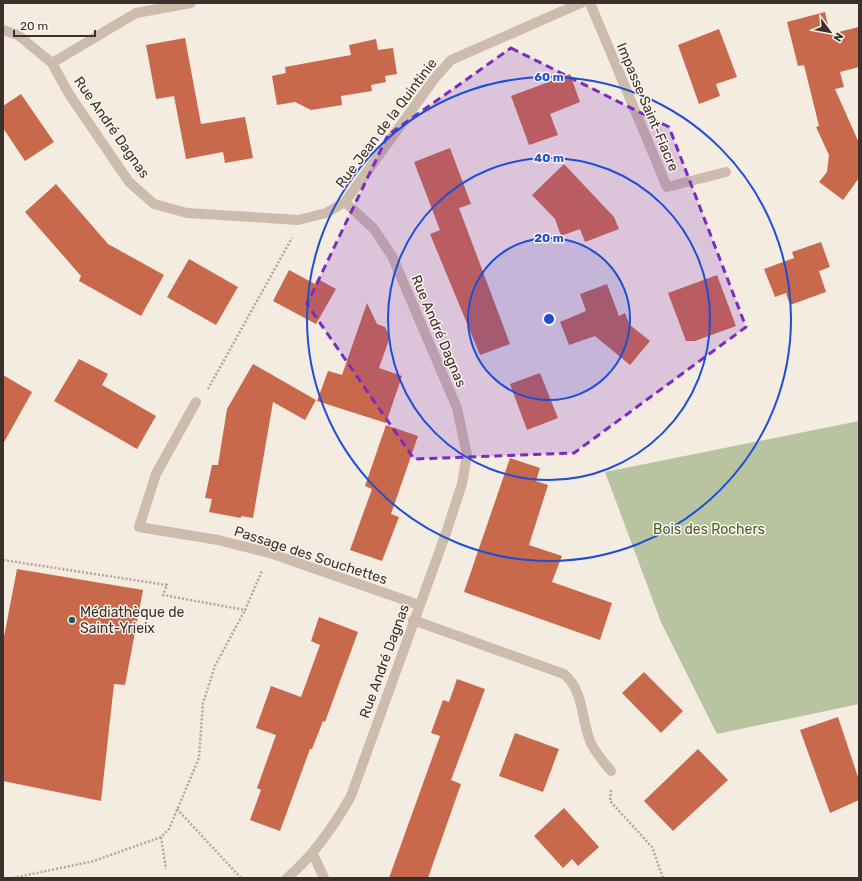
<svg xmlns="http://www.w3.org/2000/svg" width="862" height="881" font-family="Rubik,sans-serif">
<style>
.green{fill:#b8c4a0}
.building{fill:#c8694b}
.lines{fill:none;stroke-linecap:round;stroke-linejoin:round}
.path{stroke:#b9a596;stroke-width:2.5;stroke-dasharray:2 2;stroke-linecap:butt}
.minor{stroke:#cdbbac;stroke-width:10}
.marked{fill:#7b2cbf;fill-opacity:0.2;stroke:#7b2cbf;stroke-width:3;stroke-dasharray:8 5;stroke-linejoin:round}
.ring{fill:none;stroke:#1d4ed8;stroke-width:2}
.poi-dot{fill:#1f5a5e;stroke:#fbf5ee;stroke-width:1.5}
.labels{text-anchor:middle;stroke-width:3;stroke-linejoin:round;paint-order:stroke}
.street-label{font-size:14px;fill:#3b302b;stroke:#fbf5ee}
.park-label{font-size:14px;fill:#4a5a2e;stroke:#fbf5ee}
.poi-label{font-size:14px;fill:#3b302b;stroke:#fbf5ee;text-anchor:start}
.centre{fill:#1d4ed8;stroke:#fbf5ee;stroke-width:2}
.ring-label{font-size:12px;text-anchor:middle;font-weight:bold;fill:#1d4ed8;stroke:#fbf5ee;stroke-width:3;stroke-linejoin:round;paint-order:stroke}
</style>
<rect width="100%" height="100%" fill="#f4ebe1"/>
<!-- green -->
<polygon class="green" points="859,421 859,704 717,734 661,622 605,472"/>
<!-- building -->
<g class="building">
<polygon points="825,12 830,34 859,27 859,67 840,72 844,87 835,89 859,143 859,178 843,200 819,182 827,172 829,155 816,127 819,126 804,65 798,66 787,22"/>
<polygon points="719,29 737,77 716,84 720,96 699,104 678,45"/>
<polygon points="185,38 201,124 245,117 253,158 225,163 223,152 186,159 174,96 156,99 146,45"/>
<polygon points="376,39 378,50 393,48 397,74 385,76 386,82 371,85 372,91 341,96 342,105 311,110 295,102 277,105 272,76 286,73 285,67 351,55 349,45"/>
<polygon points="570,74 580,102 550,114 558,135 529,145 511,96"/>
<polygon points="21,94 54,142 25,161 3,128 3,106"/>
<polygon points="450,148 471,204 459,208 510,344 480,355 430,234 440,230 414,162"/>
<polygon points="564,164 614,217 619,229 585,242 580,229 561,236 555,219 532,195"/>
<polygon points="56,184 108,244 164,275 141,316 79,281 81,276 25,212"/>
<polygon points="821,242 830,267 819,271 826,292 790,305 786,293 775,297 764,269 794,258 792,252"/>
<polygon points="189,259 238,287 216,325 167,297"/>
<polygon points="289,270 315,284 318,279 336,289 316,324 273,301"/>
<polygon points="717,275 736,326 695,341 686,341 668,293"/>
<polygon points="607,284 619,316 625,313 630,325 650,341 630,365 595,336 569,345 560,322 586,311 580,294"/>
<polygon points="367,303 377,324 385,327 390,337 379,368 402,376 386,423 317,401 328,371 342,375"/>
<polygon points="79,359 108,374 102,385 156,416 137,449 54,401"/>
<polygon points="253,364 316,400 305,420 273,402 253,518 241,516 241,518 209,512 212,499 205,498 212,465 218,465 227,409"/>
<polygon points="540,373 558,418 527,430 510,384"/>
<polygon points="3,375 32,392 3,444"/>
<polygon points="386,425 418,436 391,514 399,517 382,561 350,550 372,489 365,486"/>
<polygon points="510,458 540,468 536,481 548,485 529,545 562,556 552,582 612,603 600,640 464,592"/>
<polygon points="17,569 143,590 125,685 114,684 101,801 3,781 3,642"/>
<polygon points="319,617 358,632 325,722 323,721 312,749 310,749 280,831 250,820 261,790 257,788 276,735 256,728 271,686 301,697 320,645 311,641"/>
<polygon points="644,672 683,711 661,733 622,693"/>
<polygon points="457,679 485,689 451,780 461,784 428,878 389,878 440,736 431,733 443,700 449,702"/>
<polygon points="838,717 859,780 859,800 830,813 800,730"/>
<polygon points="515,733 559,749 543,792 499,776"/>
<polygon points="698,749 728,780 673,831 644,801"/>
<polygon points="564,808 599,847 578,866 572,859 563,868 534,836"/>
</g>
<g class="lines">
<!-- path -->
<g class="path">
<polyline points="208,389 292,238"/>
<polyline points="3,560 167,585 163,595 245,610 262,571"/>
<polyline points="611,790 610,801 652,847 663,878"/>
<polyline points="177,809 241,878"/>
<polyline points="161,837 166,869"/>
<polyline points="13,878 94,861 161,837 169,829 199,758 203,703 215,666 245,610"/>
</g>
<!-- minor -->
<g class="minor">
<polyline points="590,3 667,187 726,172"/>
<path d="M3,30L18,35L52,63L69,94L129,182L154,204L187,213L298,220L326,213L345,202L374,229L392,256L457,408L467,455L462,484L446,533L351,796C333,828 314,855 287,878"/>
<polyline points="52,63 136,13 191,3"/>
<polyline points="345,202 435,78 451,60 581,3"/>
<polyline points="196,402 156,474 139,527 218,540 270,553 419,605"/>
<path d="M413,620L564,674C584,691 581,718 590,741C595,753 604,762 611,771"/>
<polyline points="313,854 324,878"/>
</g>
</g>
<!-- marked area -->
<path class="marked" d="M511,48L669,127L746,327L574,453L414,459L307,304L388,135Z"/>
<!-- distance rings -->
<circle cx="549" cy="319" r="81" fill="#1d4ed8" fill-opacity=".12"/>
<g class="ring">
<circle cx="549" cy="319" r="81"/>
<circle cx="549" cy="319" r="161"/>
<circle cx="549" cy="319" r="242"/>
</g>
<!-- markers -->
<circle class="poi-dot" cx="72" cy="620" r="4"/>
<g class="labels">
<!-- street labels -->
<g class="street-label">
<text transform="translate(648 107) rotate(67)" y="5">Impasse Saint-Fiacre</text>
<text transform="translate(386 123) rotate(-53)" y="5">Rue Jean de la Quintinie</text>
<text transform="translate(112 127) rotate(55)" y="5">Rue André Dagnas</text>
<text transform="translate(439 331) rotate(67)" y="5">Rue André Dagnas</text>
<text transform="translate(311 555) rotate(18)" y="5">Passage des Souchettes</text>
<text transform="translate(384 661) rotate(-70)" y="5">Rue André Dagnas</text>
</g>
<!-- park labels -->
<g class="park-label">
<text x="709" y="534">Bois des Rochers</text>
</g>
<!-- poi labels -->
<g class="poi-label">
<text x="80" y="617">Médiathèque de<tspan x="80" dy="16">Saint-Yrieix</tspan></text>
</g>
</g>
<circle cx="549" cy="319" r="6" class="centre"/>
<g class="ring-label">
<text x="549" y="81">60 m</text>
<text x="549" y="162">40 m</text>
<text x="549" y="242">20 m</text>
</g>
<!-- border -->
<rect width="862" height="881" fill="none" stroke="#3b302b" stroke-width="8"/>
<!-- north arrow -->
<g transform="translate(830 32) rotate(122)" stroke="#fbf5ee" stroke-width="3" paint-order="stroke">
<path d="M0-3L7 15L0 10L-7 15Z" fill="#3b302b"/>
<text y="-6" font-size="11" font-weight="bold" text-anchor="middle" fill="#3b302b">N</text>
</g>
<!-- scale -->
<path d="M14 30v6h81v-6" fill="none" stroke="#3b302b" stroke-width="2"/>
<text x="20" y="30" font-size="12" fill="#3b302b" stroke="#fbf5ee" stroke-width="3" paint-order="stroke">20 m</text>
</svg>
